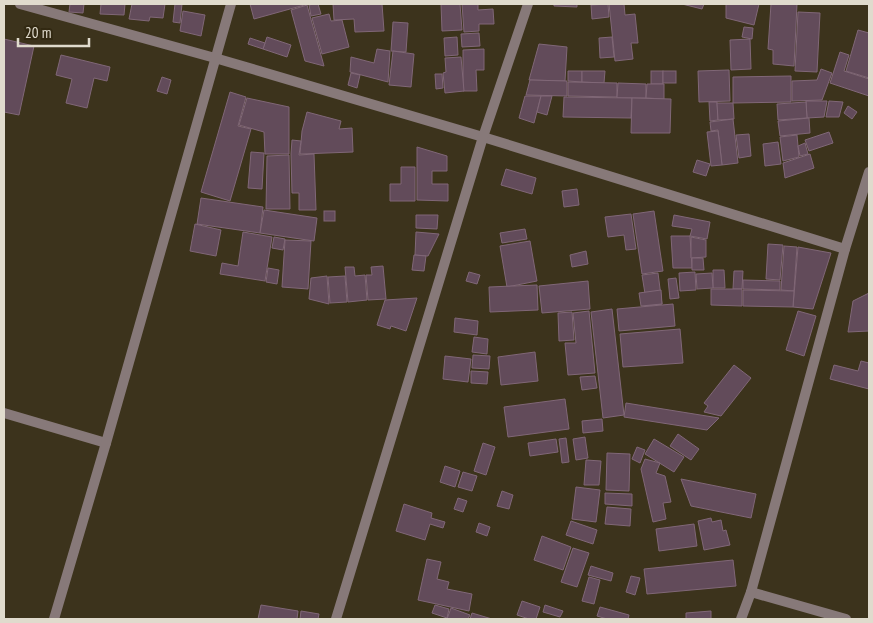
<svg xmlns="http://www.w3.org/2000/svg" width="873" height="623" font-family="'PT Sans Narrow',sans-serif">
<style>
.building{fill:#624b5a;stroke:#806777}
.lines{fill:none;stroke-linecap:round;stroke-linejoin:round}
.minor{stroke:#877979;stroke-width:10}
</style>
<rect width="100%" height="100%" fill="#3c331c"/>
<!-- building -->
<g class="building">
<polygon points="70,4 84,4 83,13 69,12"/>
<polygon points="101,4 125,4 124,15 100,14"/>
<polygon points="132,4 165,4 163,18 150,17 149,21 129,19"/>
<polygon points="175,4 182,4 180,23 173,22"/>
<polygon points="250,4 308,4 254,19"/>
<polygon points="314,4 318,4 321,14 311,16 309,5"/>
<polygon points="333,4 382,4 384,31 355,32 354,19 334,20"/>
<polygon points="441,4 460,4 462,30 442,31"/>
<polygon points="462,4 478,4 478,10 493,9 494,24 479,24 479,31 464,32"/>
<polygon points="554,4 577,4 577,7 554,6"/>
<polygon points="608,4 609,17 592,19 591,5"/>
<polygon points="609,4 624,4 625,15 635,14 638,43 631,43 633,59 615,61"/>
<polygon points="682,4 704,4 702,9"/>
<polygon points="726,4 759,4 754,25 726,18"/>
<polygon points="771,4 797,4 794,66 773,64 773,50 768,49"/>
<polygon points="307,5 324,66 305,61 291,10"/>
<polygon points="183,11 205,15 201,36 180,31"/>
<polygon points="798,12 820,13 817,72 795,71"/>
<polygon points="329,14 331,21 342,20 349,47 322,54 312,18"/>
<polygon points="393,22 408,23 406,52 391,51"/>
<polygon points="744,27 753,28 752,39 742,37"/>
<polygon points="858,30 869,33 869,78 846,71"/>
<polygon points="479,33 480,46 462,47 461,34"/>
<polygon points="267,37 291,45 287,57 263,49"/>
<polygon points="457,37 458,55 445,56 444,38"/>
<polygon points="612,37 614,57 600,58 599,38"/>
<polygon points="250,38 265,43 263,49 248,44"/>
<polygon points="4,39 34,46 19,115 4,112"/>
<polygon points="750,39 751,69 731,70 730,40"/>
<polygon points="539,44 567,47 565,81 529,80"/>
<polygon points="377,49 390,51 388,82 350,72 351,57 374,63"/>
<polygon points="484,49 484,70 476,70 477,91 463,91 463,50"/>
<polygon points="393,51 414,54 411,87 389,85"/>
<polygon points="840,52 849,55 844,71 869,79 869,96 830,83"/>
<polygon points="61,55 110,67 107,81 94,78 87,108 66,103 72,79 56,75"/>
<polygon points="461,57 464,91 445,93 443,73 446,72 445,58"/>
<polygon points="821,69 832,73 822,100 792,101 792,81 817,80"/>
<polygon points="729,70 730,101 699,102 698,71"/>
<polygon points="568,71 582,71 582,82 568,81"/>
<polygon points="582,71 605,71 604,83 582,82"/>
<rect x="651" y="71" width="12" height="13"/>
<rect x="663" y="71" width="13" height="12"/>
<polygon points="351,73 360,75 357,88 348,85"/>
<polygon points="435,74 442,74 443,88 436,89"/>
<polygon points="791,76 791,102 733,103 733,77"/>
<polygon points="162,77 171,80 167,94 157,91"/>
<polygon points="530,80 567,81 567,96 526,95"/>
<polygon points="568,82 617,83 617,97 568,96"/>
<polygon points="618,83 646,84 646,98 617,98"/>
<polygon points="647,84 664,84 664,99 646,98"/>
<polygon points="230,92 246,97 238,126 251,129 230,201 201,192"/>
<polygon points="525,96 541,96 534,123 519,118"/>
<polygon points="541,96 552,96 547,115 537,112"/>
<polygon points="564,97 632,98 631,118 563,117"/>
<polygon points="247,98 289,107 289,154 265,154 264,132 239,125"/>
<polygon points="632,98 671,99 670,133 631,133"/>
<polygon points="806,101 827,101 824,117 807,118"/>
<polygon points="829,101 843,102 839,117 826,117"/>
<polygon points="709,102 717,102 718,120 710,121"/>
<polygon points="806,102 807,118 778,120 777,104"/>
<polygon points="717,103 733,103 734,119 718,120"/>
<polygon points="848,106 857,112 852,119 844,113"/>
<polygon points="307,112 341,121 339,129 352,128 353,152 300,154 302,131"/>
<polygon points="809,118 810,133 780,136 778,121"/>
<polygon points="733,119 738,163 722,165 718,130 711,131 710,122"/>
<polygon points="718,131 722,165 711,166 707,132"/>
<polygon points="829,132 833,143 809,151 805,140"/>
<polygon points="749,134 751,156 739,158 736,135"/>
<polygon points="797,135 799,157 783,161 780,137"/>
<polygon points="292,140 301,141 299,155 314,154 316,210 299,210 299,193 292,193 291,154"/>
<polygon points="778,142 781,164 765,166 763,144"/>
<polygon points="805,143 808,154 800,156 798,146"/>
<polygon points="417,147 447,156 447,171 432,171 432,184 448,184 448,201 417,200"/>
<polygon points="251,152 264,153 262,189 248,188"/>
<polygon points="810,154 814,168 785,178 783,163"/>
<polygon points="289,155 290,209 266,209 267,156"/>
<polygon points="697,160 710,164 706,176 693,172"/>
<polygon points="401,167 415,167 415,201 390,201 390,184 401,184"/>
<polygon points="506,169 536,178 532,194 501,185"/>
<polygon points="577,189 579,205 564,207 562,191"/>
<polygon points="201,198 263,207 260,233 197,224"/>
<polygon points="264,210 317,218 314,241 260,233"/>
<rect x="324" y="211" width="11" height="10"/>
<polygon points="654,211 663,271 642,274 633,214"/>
<polygon points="631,214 636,249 626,250 624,235 608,237 605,217"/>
<polygon points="416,215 438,215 437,229 416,228"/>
<polygon points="674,215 710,222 707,239 690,236 692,229 672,226"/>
<polygon points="195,224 221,230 216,256 190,251"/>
<polygon points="525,229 527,239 502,243 500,233"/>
<polygon points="243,232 272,237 265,281 220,274 222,263 238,266"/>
<polygon points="416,232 439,234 428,256 415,255"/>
<polygon points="671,236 690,236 692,268 673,268"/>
<polygon points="274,237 285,239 283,250 272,248"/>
<polygon points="691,237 706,240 706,257 691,258"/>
<polygon points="285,240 311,241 308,289 282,287"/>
<polygon points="530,241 537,281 507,287 500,246"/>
<polygon points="768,244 783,245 780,280 766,279"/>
<polygon points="784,246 797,247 794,291 781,290"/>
<polygon points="798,247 831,253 813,309 793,307"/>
<polygon points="586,251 588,264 572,267 570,255"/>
<polygon points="414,255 426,256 424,271 412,270"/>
<polygon points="692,258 703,258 704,270 692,270"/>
<polygon points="383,266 386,299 368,300 366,275 372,275 371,267"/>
<polygon points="345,267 354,267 355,276 365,275 367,300 348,302"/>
<polygon points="268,268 279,270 277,284 266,282"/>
<polygon points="713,270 724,270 725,288 713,288"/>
<polygon points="734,271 743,271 742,289 733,289"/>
<polygon points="469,272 480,275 477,284 466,281"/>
<polygon points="695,272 696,290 680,291 679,273"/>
<polygon points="658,273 662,304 647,306 642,275"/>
<polygon points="712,273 713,288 697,289 696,274"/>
<polygon points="327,276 329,304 309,299 311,278"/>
<polygon points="345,276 347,302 330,303 328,277"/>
<polygon points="676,278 679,298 670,299 668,279"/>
<polygon points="743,280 780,281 780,290 743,289"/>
<polygon points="588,281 590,309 542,313 539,286"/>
<polygon points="537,285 538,310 490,312 489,287"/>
<polygon points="711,289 742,289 742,306 711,305"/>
<polygon points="661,290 662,304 641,306 639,293"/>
<polygon points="743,290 794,291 793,307 743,306"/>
<polygon points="869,293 869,331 848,332 853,301"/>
<polygon points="417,298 406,331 391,326 390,329 377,325 385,300"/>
<polygon points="673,304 675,326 619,331 617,309"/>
<polygon points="612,309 624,415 603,418 591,312"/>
<polygon points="589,311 595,373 568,375 565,343 576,343 573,313"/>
<polygon points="798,311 816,316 804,356 786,350"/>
<polygon points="572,312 574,340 559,341 558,313"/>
<polygon points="455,318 478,321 477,335 454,332"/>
<polygon points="680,329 683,363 623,367 620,334"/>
<polygon points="474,337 488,339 487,354 472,352"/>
<polygon points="535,352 538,381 501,385 498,357"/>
<polygon points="473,355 490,356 489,369 472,368"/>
<polygon points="445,356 471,359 468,382 443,379"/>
<polygon points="861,361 869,363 869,389 830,379 834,365 858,371"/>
<polygon points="734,365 751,378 721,416 704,412 708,406 704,403"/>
<polygon points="471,371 488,372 487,384 471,383"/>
<polygon points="595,376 597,388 582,390 580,377"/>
<polygon points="565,399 569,429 508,437 504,407"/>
<polygon points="626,403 719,418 707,430 624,417"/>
<polygon points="602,419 603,431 583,433 582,421"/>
<polygon points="678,434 699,449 691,460 670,446"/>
<polygon points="585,437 588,458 576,460 573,439"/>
<polygon points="566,438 569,462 562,463 559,439"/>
<polygon points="556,439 558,452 530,456 528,443"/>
<polygon points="654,439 684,457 674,472 645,454"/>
<polygon points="483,443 495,447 486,475 474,471"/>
<polygon points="637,447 645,450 640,463 632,459"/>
<polygon points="607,453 630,454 629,491 606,490"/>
<polygon points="645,459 660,463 656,473 665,476 671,502 663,503 666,519 653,522 641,469"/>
<polygon points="586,460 601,461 599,485 584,485"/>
<polygon points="445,466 460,471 455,487 440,482"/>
<polygon points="463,472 477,476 472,491 458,487"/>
<polygon points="681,479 756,494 751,518 691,506"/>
<polygon points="576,487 600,490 596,522 572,519"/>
<polygon points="502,491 513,495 509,509 497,506"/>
<polygon points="605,493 632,494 632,506 605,504"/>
<polygon points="458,498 467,501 463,512 454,509"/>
<polygon points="404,504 432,513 431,518 445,522 443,528 430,524 425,540 396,531"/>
<polygon points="607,507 631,509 630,526 605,524"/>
<polygon points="711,518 712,522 721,520 723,531 726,530 730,545 704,550 698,521"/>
<polygon points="571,521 597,530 593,544 566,535"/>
<polygon points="479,523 490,527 487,536 476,532"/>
<polygon points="694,524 697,546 659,551 656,529"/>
<polygon points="542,536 571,547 563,570 534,560"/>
<polygon points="573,548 589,553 577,587 561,582"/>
<polygon points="427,559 441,562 437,579 449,582 447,589 472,594 469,611 418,600"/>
<polygon points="733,560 736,586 647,594 644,569"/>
<polygon points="591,566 613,573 611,581 588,575"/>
<polygon points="631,576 640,578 635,595 626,592"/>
<polygon points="589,577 600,580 594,604 582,601"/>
<polygon points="522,601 540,607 536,619 529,619 517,615"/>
<polygon points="261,605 298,611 297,619 258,619"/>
<polygon points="435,605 449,609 447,618 432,613"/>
<polygon points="545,605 563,611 560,617 543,612"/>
<polygon points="600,607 629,615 628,619 607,619 597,616"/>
<polygon points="451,608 470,615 468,619 447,619"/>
<polygon points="301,611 319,614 318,619 300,619"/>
<polygon points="711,611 711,619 686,619 686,613"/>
<polygon points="472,613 492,619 470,619"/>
</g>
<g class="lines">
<!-- minor -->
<g class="minor">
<polyline points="20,4 215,58 483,137 845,249"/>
<polyline points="4,413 106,443"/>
<polyline points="751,592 846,619"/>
<polyline points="54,619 106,443 231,4"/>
<polyline points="336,619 483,137 528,4"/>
<polyline points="741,619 751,592 845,249 869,172"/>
</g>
</g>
<!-- border -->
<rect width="873" height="623" fill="none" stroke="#e0dbcd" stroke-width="10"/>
<!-- scale -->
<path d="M18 38v8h71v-8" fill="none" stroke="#e0dbcd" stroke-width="2.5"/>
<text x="25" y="38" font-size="15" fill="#e0dbcd" stroke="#322912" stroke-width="4" paint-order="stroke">20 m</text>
</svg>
